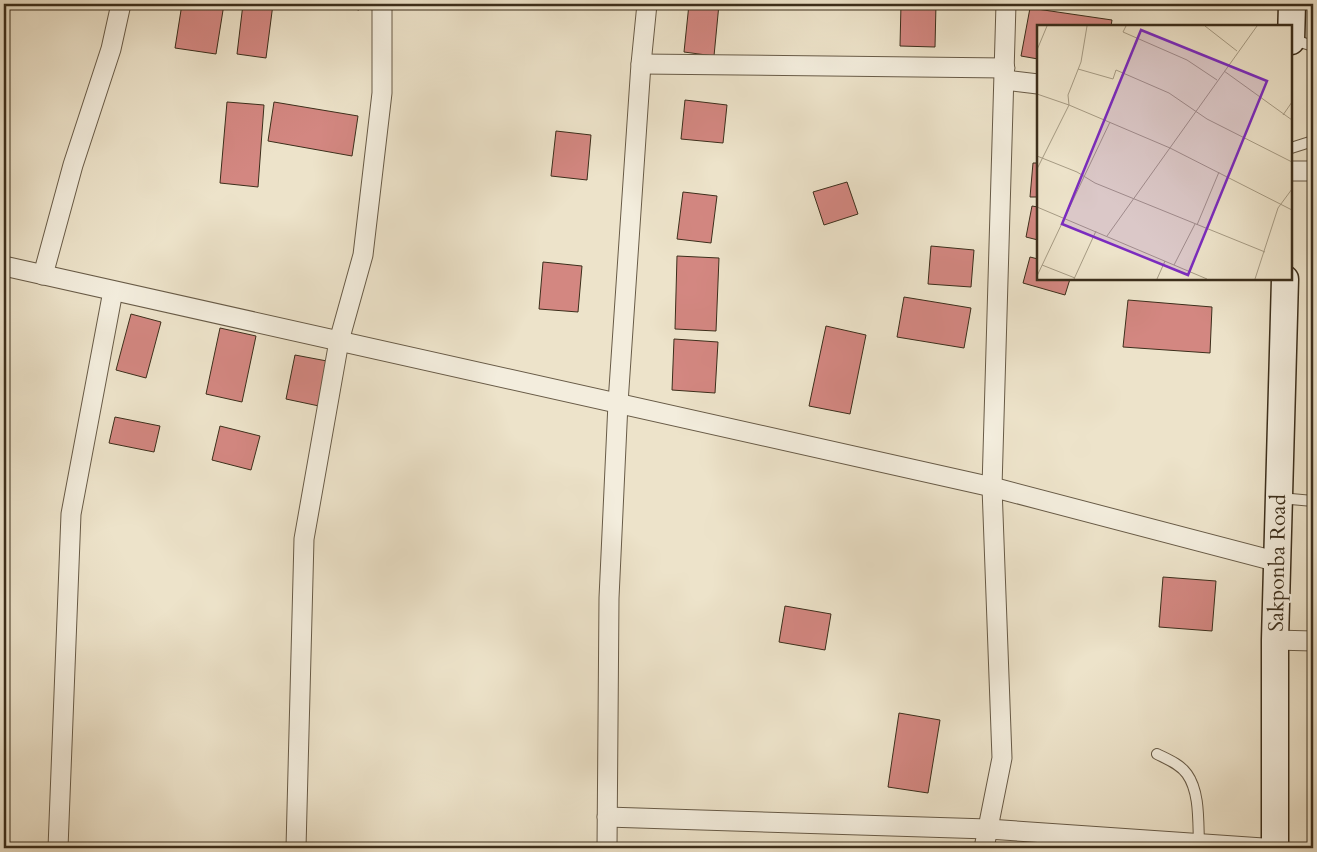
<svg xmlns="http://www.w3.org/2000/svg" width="1317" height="852" font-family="Cardo,serif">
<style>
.building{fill:#d38781;stroke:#3c2e1b}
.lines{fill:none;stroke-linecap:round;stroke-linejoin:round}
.lane-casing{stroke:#685b47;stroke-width:12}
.street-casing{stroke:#685b47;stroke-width:21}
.secondary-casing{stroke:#3c2e1b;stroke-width:29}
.lane{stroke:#f3eddd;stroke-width:10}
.street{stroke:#f3eddd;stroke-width:19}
.secondary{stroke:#f3eddd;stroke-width:26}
.labels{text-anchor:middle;stroke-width:4;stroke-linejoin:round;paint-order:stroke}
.street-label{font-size:21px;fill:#3c2e1b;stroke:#f3eddd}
.inset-road{fill:none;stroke:#a69b84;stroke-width:1}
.view{fill:#7b2cbf;fill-opacity:0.15;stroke:#7b2cbf;stroke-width:2.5}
.inset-edge{fill:none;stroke:#3c2e1b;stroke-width:2.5}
</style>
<rect width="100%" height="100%" fill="#ede3ca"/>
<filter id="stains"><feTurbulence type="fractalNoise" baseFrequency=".004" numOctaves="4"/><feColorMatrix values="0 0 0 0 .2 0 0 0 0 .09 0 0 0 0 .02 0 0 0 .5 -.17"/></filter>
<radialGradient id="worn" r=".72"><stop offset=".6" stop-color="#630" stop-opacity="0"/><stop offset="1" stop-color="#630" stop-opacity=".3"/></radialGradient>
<!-- building -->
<g class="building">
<polygon points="182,4 224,4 216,54 175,48"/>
<polygon points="243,4 273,4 266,58 237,54"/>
<polygon points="329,4 360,4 359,10"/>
<polygon points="689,4 719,4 714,56 684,52"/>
<polygon points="901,4 936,4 935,47 900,46"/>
<polygon points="1030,8 1112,20 1111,26 1038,26 1038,59 1021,56"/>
<polygon points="685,100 727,105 723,143 681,139"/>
<polygon points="227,102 264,105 258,187 220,183"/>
<polygon points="274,102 358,116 352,156 268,141"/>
<polygon points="556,131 591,135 587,180 551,176"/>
<polygon points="1033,163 1038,163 1038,197 1030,197"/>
<polygon points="847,182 858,214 824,225 813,192"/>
<polygon points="683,192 717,196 711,243 677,239"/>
<polygon points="1032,206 1038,207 1038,240 1026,237"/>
<polygon points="931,246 974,250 971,287 928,284"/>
<polygon points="677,256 719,258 716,331 675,329"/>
<polygon points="1030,257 1038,259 1038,279 1070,279 1065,295 1023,283"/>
<polygon points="543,262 582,266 578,312 539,309"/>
<polygon points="904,297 971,308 964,348 897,337"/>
<polygon points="1128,300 1212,307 1210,353 1123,347"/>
<polygon points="131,314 161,322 146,378 116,370"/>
<polygon points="826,326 866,335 850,414 809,406"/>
<polygon points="220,328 256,336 242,402 206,394"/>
<polygon points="674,339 718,342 715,393 672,390"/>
<polygon points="295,355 327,361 319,406 286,399"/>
<polygon points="115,417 160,426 154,452 109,443"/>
<polygon points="220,426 260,436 251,470 212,460"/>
<polygon points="1163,577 1216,581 1212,631 1159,627"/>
<polygon points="785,606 831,614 825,650 779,642"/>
<polygon points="899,713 940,720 928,793 888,787"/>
</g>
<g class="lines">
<defs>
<g id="lane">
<polyline points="1291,39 1313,46"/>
<polyline points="1291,148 1313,141"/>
<polyline points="1280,498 1313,501"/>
<path d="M1157,754C1167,759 1180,764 1187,774C1200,792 1198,822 1199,844"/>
</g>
<g id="street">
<polyline points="641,64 1005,68"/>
<polyline points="1005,80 1038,84"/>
<polyline points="1291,171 1313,171"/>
<polyline points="4,266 992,487 1278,562"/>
<polyline points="43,275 73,165 111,49 121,4"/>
<polyline points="1275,640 1313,641"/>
<polyline points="607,817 988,829 1263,848"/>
<polyline points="58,848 71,514 113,291"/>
<polyline points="296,848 304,539 339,341 363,255 382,93 382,4"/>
<polyline points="607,848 609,598 618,403 641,64 647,4"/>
<polyline points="984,848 1002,758 992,487 1006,4"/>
</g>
<g id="secondary">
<polyline points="1291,41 1292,4"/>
<polyline points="1275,848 1275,640 1285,279"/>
</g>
</defs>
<!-- lane casing -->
<use href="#lane" class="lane-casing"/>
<!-- street casing -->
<use href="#street" class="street-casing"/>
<!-- secondary casing -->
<use href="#secondary" class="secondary-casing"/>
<!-- lane -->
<use href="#lane" class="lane"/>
<!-- street -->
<use href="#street" class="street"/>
<!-- secondary -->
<use href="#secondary" class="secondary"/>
</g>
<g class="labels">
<!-- street labels -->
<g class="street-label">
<text transform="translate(1277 563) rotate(-89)" y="7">Sakponba Road</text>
</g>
</g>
<!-- overview -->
<g transform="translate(1037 25)">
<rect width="255" height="255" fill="#ede3ca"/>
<path class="inset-road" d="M50,1L44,37L31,70L32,80L133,123L255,185M89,1L86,7L150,35L180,55M168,1L200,26M0,25L10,1M41,44L76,54L79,45L132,68L170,94L255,137M187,46L255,95M0,69L32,80L0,144M246,90L255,77M0,131L40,147L58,158L228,227M0,182L170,254M160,200L182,147M70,211L220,1M5,240L38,253M137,240L158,199M0,251L73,97M37,254L59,206M120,254L128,236M218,254L241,183L255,164"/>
<path class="view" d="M104,5L230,56L151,250L25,199Z"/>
<rect width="255" height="255" class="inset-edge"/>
</g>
<!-- margin -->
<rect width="1317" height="852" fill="none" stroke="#ede3ca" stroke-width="20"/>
<rect x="5" y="5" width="1307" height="842" fill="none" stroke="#3c2e1b" stroke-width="2.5"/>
<rect x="10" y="10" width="1297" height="832" fill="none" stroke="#3c2e1b"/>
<rect width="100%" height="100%" filter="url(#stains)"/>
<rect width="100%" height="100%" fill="url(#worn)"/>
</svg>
